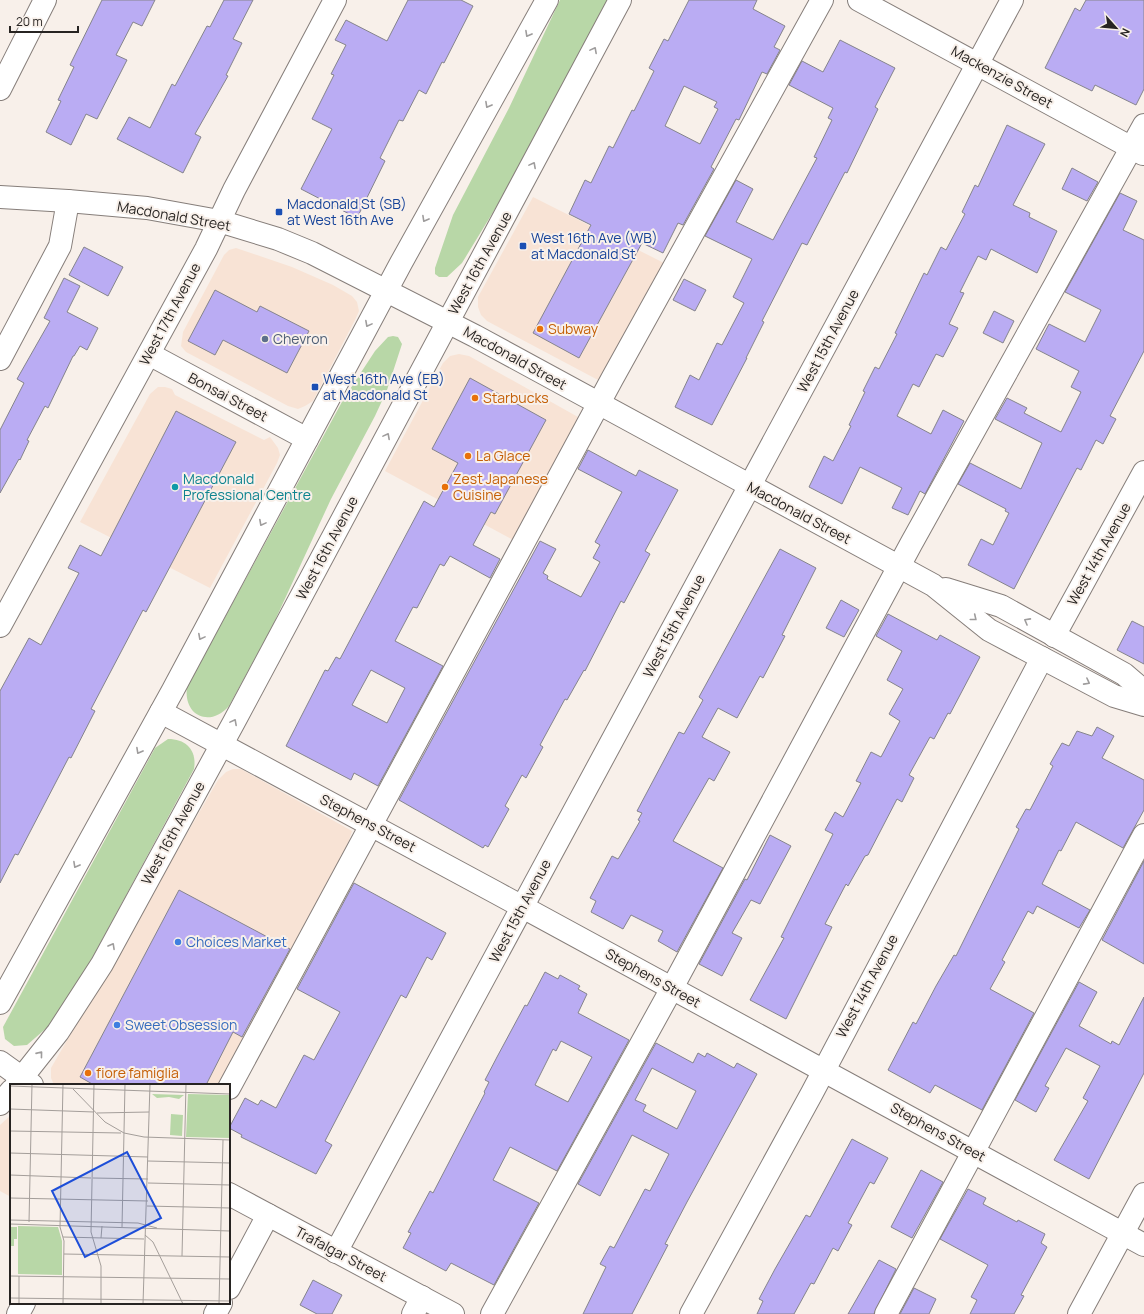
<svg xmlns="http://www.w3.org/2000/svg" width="1144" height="1314" font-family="Manrope,sans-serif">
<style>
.commercial{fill:#f8e3d5}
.green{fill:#b8d7a7}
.building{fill:#baacf3;stroke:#85848c;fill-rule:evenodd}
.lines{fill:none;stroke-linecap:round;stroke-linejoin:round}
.minor-casing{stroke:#867e7a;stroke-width:24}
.major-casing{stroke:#867e7a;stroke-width:24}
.minor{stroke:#fff;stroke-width:22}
.major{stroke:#fff;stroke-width:22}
.oneway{stroke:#9e9c9c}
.transit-dot{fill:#1a4fb4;stroke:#f8f0ea;stroke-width:1.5}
.food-dot{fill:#e8710a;stroke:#f8f0ea;stroke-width:1.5}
.service-dot{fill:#5c6f8a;stroke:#f8f0ea;stroke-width:1.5}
.culture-dot{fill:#0f9aa8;stroke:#f8f0ea;stroke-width:1.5}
.shop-dot{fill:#3f7fe0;stroke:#f8f0ea;stroke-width:1.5}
.labels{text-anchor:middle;stroke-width:4;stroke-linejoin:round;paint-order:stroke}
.street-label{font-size:14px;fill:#272422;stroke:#f8f0ea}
.transit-label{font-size:14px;fill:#164399;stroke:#f8f0ea;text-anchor:start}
.food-label{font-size:14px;fill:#c56008;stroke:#f8f0ea;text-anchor:start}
.service-label{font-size:14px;fill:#4e5e75;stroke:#f8f0ea;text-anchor:start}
.culture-label{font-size:14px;fill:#0d838f;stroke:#f8f0ea;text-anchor:start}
.shop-label{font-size:14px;fill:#366cbe;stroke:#f8f0ea;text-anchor:start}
.inset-road{fill:none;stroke:#a49e9a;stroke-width:1}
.view{fill:#1d4ed8;fill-opacity:0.15;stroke:#1d4ed8;stroke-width:2}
.inset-edge{fill:none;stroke:#272422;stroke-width:2}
</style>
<rect width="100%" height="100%" fill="#f8f0ea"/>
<!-- commercial -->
<g class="commercial">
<polygon points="533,197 666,264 607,374 598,380 487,321 481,315 478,307 478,297"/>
<polygon points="236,248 292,267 333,285 352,296 357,302 359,311 355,320 313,401 305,406 298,409 288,406 186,352 181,346 183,332 224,255 229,250"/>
<polygon points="459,354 469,356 578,417 578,432 517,542 385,471 443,363 450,356"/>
<polygon points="158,387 165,387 172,389 175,395 264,440 270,437 278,448 280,455 277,463 210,588 80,522 150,394"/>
<polygon points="233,769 241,769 352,831 346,850 219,1085 54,1085 51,1078 51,1068 218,780 226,772"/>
<polygon points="11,1115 11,1197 0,1191 0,1125"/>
</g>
<!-- green -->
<g class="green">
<polygon points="560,0 609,0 498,204 462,263 447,277 439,277 435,274 435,268 453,215 509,108"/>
<path d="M393,336L398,337L402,344L387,390L375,416L331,499L271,629L229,706C210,728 183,716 187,687L343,400L375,351L388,337Z"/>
<path d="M168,739C187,739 197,751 194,769L82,977L50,1025L27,1045L14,1046L5,1039L3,1027L155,748Z"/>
</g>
<!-- building -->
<g class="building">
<polygon points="102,0 155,0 142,26 133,22 116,55 127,60 97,119 86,114 71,145 46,132 61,101 58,100 74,67 70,65"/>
<polygon points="224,0 253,0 233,39 242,43 226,75 228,76 195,134 201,137 183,173 117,139 129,117 150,128 172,84 175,86 207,26 210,27"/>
<polygon points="408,0 461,0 473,6 444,63 442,62 426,94 419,90 403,121 399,120 380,158 385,161 357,218 301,189 332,129 312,119 334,75 331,74 346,45 335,40 346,20 387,41"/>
<path d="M689,0H757L753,9L785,26L774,47L780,50L767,74L762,72L739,120L736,119L711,167L714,169L683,225L678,223L663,253L642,243L579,358L533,333L591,225L569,214L585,180L591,183L609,146L613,148L632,110L634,111L654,71L649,68L664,39L668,41ZM684,86L717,102L714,107L718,109L700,144L665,126Z"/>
<polygon points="1086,0 1144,0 1144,89 1136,105 1095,85 1092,91 1045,68 1075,8 1080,11"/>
<polygon points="840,40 895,68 875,107 878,109 847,173 845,172 807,245 802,243 762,321 764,322 746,358 747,358 712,425 675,407 690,375 699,380 717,343 722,345 744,303 733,297 752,259 705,236 736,180 753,189 736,222 773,240 817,158 814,157 832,120 828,118 833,108 789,85 802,61 823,72"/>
<polygon points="1007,125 1045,144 1013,205 1030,213 1029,217 1057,231 1037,273 991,249 986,260 978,256 960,292 964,293 949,324 958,328 943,357 936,354 919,387 913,384 897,416 931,434 943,410 964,421 925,494 920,491 908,515 892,508 902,488 860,467 842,504 809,487 824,456 833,461 851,426 849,425 865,392 863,391 875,367 879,369 897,334 895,333 924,273 927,275 941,247 946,250 965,214 962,212 975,185 978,187"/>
<polygon points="1072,168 1098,182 1087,201 1062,189"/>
<polygon points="1120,193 1137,201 1123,230 1144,240 1144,351 1110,416 1116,419 1103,444 1096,440 1081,470 1077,468 1014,589 968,565 981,539 993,545 1009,513 1005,511 1006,509 958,484 970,463 1021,489 1042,443 995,419 1007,398 1027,408 1024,413 1061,432 1081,392 1071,387 1079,371 1036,349 1049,324 1085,342 1101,310 1065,292"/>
<polygon points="84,247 123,267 108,296 69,275"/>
<polygon points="64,278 80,286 67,312 98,328 87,350 80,346 74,356 73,356 48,408 45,406 27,440 29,441 20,460 19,459 0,493 0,430 24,383 17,379 50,321 44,318"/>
<polygon points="684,279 706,290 695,311 673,300"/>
<polygon points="215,290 257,312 260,306 309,331 287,373 223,340 215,355 188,341"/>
<polygon points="994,311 1014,321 1003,343 983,333"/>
<path d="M470,378L546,420L495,514L491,512L473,545L500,559L490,578L450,556L444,566L440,564L417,608L413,607L395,641L443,666L378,786L354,773L351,780L286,746L325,670L328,671L336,657L340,659L424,501L434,507L458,463L432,449ZM371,670L405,688L387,723L352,705Z"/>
<polygon points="176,411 236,442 146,612 143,610 91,709 95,711 71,758 69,757 18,855 15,854 0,883 0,691 29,638 41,645 79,573 68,568 80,545 101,556"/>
<polygon points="588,450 636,476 639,470 678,490 645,551 650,554 624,603 621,601 585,671 584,670 567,700 565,699 540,745 543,747 526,778 522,775 505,806 509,809 488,847 485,845 483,848 399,800 540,541 556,549 543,573 548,576 547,579 581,597 600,562 593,558 600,545 595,542 622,492 578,469"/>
<polygon points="780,549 816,568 782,635 785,636 763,678 760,676 737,718 718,708 702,737 730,752 714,781 709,778 673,841 723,868 677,952 658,941 663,931 631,915 623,929 591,912 596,901 590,898 612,856 618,859 620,856 640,821 638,820 642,813 637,811 679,732 684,734 703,700 699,697"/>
<polygon points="841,600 859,610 844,637 826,628"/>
<polygon points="888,614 937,640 940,635 980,657 950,714 948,713 934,739 930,737 909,775 914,778 902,802 897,799 868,855 865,856 848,886 846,884 825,924 832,927 786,1019 750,1000 784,938 781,937 833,834 825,830 835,812 843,817 861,783 856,781 871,752 881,757 900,721 889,714 903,689 887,680 902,651 876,636"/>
<polygon points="1132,621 1144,627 1144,664 1117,650"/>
<polygon points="1097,727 1114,736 1102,758 1144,780 1144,810 1123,848 1076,822 1061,851 1059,850 1042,884 1090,910 1079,928 1037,906 1033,914 1028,911 1002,960 1005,962 990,989 1034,1013 982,1110 935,1085 930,1093 888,1070 913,1022 916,1024 936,986 954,955 956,956 1019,829 1016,827 1026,809 1030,810 1053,766 1050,764 1062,743 1069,746 1077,731 1092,736"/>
<polygon points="770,835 791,846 760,904 751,900 732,933 742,938 722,976 699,964 745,879 747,880"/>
<polygon points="1144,861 1144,964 1102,940"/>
<polygon points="354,883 446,933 432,960 427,957 406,998 401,995 325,1141 332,1145 316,1174 241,1137 242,1135 229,1128 245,1098 258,1105 261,1100 276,1108 304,1055 314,1060 340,1012 297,989"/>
<polygon points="179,890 290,949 242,1037 233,1032 206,1085 94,1085 80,1077"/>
<path d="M545,972L558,979L560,975L580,986L578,989L587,994L578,1013L629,1040L557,1171L510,1147L493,1180L539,1203L494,1285L451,1263L446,1271L403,1248L411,1233L408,1232L430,1191L433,1193L485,1093L484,1092L489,1082L485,1080L497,1057L525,1005L527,1006ZM561,1041L592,1057L568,1102L535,1085L553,1049L556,1051Z"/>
<polygon points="1079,982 1097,992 1079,1026 1111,1044 1112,1041 1119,1045 1144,997 1144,1073 1089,1179 1054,1160 1088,1101 1083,1098 1100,1066 1066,1048 1045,1086 1049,1088 1036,1112 1015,1100"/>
<path d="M656,1043L693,1063L698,1053L705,1057L707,1053L734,1068L737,1063L757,1074L687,1202L665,1244L668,1245L632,1314H583L606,1267L600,1264L610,1246L614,1248L645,1189L650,1191L669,1154L632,1135L600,1196L578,1184ZM652,1068L696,1091L677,1129L643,1111L646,1105L635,1100Z"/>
<polygon points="852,1139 888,1158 874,1184 870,1182 848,1223 852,1225 838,1251 833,1248 814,1284 811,1283 794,1314 757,1314 763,1301 759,1299 775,1269 806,1215 810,1217"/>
<polygon points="921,1170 943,1182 912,1238 891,1227"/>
<polygon points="968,1189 986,1198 983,1204 1017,1222 1018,1220 1045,1234 1041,1243 1047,1247 1021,1295 1024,1296 1014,1314 970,1314 977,1300 971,1297 988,1265 940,1239"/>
<polygon points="879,1260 896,1269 874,1314 848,1314"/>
<polygon points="313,1280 342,1295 332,1314 317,1314 300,1305"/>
<polygon points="914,1288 936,1299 929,1314 900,1314"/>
</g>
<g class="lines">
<defs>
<g id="minor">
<polyline points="859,0 1143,154"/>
<polyline points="0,89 45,0"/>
<polyline points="0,197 68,201 147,208 219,221 278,239 312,253 475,336 933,585 989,630 1114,696 1144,705"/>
<polyline points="149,354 307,439"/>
<polyline points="0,359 60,246 68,201"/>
<polyline points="946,589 1001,606 1124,674 1144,691"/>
<polyline points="0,626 206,249 234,190 335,0"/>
<polyline points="1054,636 1144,472"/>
<polyline points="161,712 495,892 1144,1245"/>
<polyline points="0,1062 32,1085"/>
<polyline points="229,1088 612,379 822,0"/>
<polyline points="229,1194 453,1314"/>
<polyline points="336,1252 1012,0"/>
<polyline points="229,1288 268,1215"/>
<polyline points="18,1314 24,1303"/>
<polyline points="215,1314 221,1303"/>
<polyline points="413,1314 422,1297"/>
<polyline points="492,1314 672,988 911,544 1144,125"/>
<polyline points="691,1314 812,1093 1042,658"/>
<polyline points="886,1314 1144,835"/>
<polyline points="1079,1314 1144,1194"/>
</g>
<g id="major">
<polyline points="0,1003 173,690 401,263 547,0"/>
<polyline points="16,1085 58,1032 102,964 234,722 620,0"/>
<polyline points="0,1104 11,1091"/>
</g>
</defs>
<!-- minor casing -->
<use href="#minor" class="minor-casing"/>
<!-- major casing -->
<use href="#major" class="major-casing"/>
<!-- minor -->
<use href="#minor" class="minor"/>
<!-- major -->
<use href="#major" class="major"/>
</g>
<!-- one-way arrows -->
<defs><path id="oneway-chevron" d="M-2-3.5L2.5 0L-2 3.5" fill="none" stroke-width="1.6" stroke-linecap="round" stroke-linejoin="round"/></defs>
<g class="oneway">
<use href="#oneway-chevron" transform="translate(528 34) rotate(119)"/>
<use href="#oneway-chevron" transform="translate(594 50) rotate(-62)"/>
<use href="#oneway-chevron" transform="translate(488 105) rotate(119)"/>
<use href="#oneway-chevron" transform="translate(533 165) rotate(-62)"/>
<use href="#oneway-chevron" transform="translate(425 219) rotate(119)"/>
<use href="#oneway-chevron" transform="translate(368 324) rotate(118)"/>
<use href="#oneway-chevron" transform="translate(387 436) rotate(-62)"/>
<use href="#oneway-chevron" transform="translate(262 523) rotate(118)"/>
<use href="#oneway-chevron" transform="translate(974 618) rotate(39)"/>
<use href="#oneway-chevron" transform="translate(1027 621) rotate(-151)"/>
<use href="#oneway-chevron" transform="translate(201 637) rotate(118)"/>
<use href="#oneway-chevron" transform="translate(1087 682) rotate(28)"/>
<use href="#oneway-chevron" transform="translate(234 722) rotate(-62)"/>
<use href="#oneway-chevron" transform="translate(139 751) rotate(119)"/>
<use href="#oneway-chevron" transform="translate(76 865) rotate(119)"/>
<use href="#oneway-chevron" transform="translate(112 946) rotate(-61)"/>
<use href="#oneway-chevron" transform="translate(40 1054) rotate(-51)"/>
</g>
<!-- markers -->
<g class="transit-dot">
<rect x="275" y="208" width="8" height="8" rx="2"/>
<rect x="519" y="242" width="8" height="8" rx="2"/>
<rect x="311" y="383" width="8" height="8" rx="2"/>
</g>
<g class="food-dot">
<circle cx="540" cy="329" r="4"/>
<circle cx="475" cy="398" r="4"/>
<circle cx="468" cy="456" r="4"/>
<circle cx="445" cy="487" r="4"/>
<circle cx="88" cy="1073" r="4"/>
</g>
<circle class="service-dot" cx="265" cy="339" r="4"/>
<circle class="culture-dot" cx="175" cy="487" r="4"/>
<g class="shop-dot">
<circle cx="178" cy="942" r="4"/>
<circle cx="117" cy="1025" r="4"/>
</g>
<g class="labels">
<!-- street labels -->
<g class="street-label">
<text transform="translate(1002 77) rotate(29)" y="5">Mackenzie Street</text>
<text transform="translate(174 216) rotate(10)" y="5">Macdonald Street</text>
<text transform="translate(480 263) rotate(-61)" y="5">West 16th Avenue</text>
<text transform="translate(170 314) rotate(-62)" y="5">West 17th Avenue</text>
<text transform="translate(828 341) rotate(-62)" y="5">West 15th Avenue</text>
<text transform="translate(515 358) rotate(29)" y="5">Macdonald Street</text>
<text transform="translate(228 397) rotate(28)" y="5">Bonsai Street</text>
<text transform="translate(799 513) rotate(28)" y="5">Macdonald Street</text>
<text transform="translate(327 548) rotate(-62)" y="5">West 16th Avenue</text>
<text transform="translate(1099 554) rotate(-61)" y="5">West 14th Avenue</text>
<text transform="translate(674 626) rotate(-62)" y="5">West 15th Avenue</text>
<text transform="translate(368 823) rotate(28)" y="5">Stephens Street</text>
<text transform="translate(173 833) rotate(-61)" y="5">West 16th Avenue</text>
<text transform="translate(520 911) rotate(-62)" y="5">West 15th Avenue</text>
<text transform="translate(653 978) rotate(29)" y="5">Stephens Street</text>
<text transform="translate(867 986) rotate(-62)" y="5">West 14th Avenue</text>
<text transform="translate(938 1132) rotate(29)" y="5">Stephens Street</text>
<text transform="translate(341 1254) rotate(28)" y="5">Trafalgar Street</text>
</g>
<!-- transit labels -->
<g class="transit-label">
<text x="287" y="209">Macdonald St (SB)<tspan x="287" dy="16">at West 16th Ave</tspan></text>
<text x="531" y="243">West 16th Ave (WB)<tspan x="531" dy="16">at Macdonald St</tspan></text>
<text x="323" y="384">West 16th Ave (EB)<tspan x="323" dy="16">at Macdonald St</tspan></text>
</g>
<!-- food labels -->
<g class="food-label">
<text x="548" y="334">Subway</text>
<text x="483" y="403">Starbucks</text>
<text x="476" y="461">La Glace</text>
<text x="453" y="484">Zest Japanese<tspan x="453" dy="16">Cuisine</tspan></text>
<text x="96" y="1078">fiore famiglia</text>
</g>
<!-- service labels -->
<g class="service-label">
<text x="273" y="344">Chevron</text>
</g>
<!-- culture labels -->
<g class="culture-label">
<text x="183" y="484">Macdonald<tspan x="183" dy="16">Professional Centre</tspan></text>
</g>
<!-- shop labels -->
<g class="shop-label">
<text x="186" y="947">Choices Market</text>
<text x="125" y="1030">Sweet Obsession</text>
</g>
</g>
<!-- overview -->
<g transform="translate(10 1084)">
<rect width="220" height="220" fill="#f8f0ea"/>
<path d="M142,10L174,11L169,15L159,13L147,14ZM178,10L220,11V54L176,53ZM161,30L173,31L172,52L160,51ZM8,142L48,143L52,157V191L8,190ZM0,143H7V155H4V162H1Z" fill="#b8d7a7"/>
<path class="inset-road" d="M53,0L50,143L54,157L53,220M84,0L81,148L91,182V220M0,2L220,10M63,5L95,38L114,49L134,53L220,56M0,25L84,28M87,29L139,28M0,47L111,49M0,69L138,73M138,77L220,79M0,91L81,94M83,94L138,95M138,99L220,101M0,114L138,117M137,122L220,124M0,136L128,139L147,144M19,138L22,0M0,140L220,147M112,143L115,0M135,151L143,158L173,220M53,153L134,155M91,154L92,142M54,170L220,173M172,172L176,0M0,192L220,195M9,192V220M0,214L220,217M133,220L140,0M209,220L213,56"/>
<path class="view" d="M117,68L151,134L75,173L42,107Z"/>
<rect width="220" height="220" class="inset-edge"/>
</g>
<!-- north arrow -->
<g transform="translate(1116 28) rotate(117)" stroke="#f8f0ea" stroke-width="3" paint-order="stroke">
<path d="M0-3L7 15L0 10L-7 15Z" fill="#272422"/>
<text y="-6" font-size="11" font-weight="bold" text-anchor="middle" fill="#272422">N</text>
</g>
<!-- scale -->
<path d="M10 26v6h68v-6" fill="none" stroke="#272422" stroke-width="2"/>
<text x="16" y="26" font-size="12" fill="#272422" stroke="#f8f0ea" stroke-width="3" paint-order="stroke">20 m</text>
</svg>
